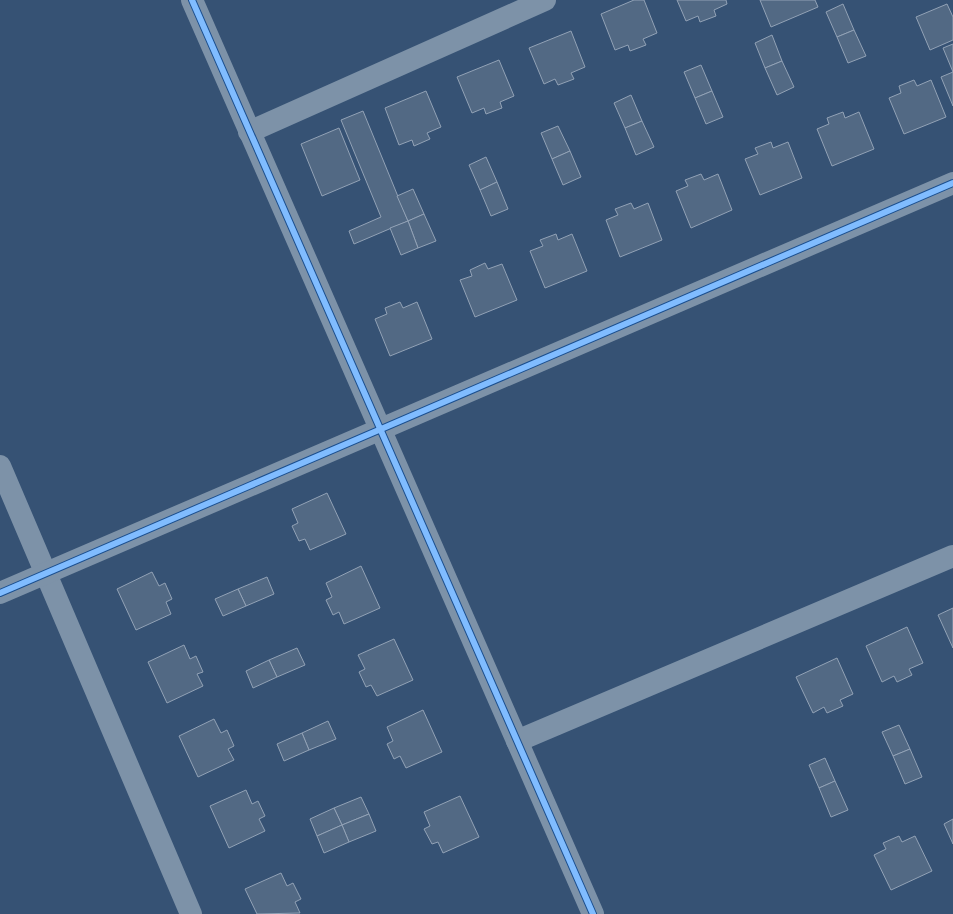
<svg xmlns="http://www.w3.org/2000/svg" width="953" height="914" font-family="Lato,sans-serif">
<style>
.building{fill:#526984;stroke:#92a2b6}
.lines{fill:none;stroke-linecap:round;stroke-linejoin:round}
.minor{stroke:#7d92a8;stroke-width:22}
.cycleway-casing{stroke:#1b4f8f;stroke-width:8}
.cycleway{stroke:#80bcff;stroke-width:6}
</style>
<rect width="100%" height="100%" fill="#365274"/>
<!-- building -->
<g class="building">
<polygon points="634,0 644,0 657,33 643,39 646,45 630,51 628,45 615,50 601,14"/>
<polygon points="677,0 726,0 727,4 714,10 716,16 700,22 698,16 686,21"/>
<polygon points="760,0 815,0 818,7 771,27"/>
<polygon points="843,4 854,30 837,37 826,12"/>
<polygon points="947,4 953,17 953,40 930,50 916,17"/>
<polygon points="854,30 866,56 848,63 837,37"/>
<polygon points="571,31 585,67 571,73 574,79 558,85 555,79 544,84 529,48"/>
<polygon points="772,35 782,61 765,68 755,43"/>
<polygon points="953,44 953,72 943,48"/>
<polygon points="499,60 514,96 500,102 502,108 486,114 484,108 472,113 457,77"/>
<polygon points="782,61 794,87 777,95 765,68"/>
<polygon points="701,65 712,91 695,98 684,72"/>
<polygon points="953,72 953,106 941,77"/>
<polygon points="914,80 917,86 931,80 946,117 904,134 889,98 901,93 899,86"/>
<polygon points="426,91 441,127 427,133 430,139 414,146 412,140 399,145 385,108"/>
<polygon points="712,91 723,117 706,124 695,98"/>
<polygon points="631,95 642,121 625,128 614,103"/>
<polygon points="363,111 408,221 354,244 349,231 381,217 341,120"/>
<polygon points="843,112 845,118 859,112 874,149 832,166 817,129 829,124 827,118"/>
<polygon points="642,121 654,147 636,155 625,128"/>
<polygon points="558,126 570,151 552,159 541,133"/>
<polygon points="339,128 360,180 322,196 301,144"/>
<polygon points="771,142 773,148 788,142 802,178 760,195 745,159 758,154 755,148"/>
<polygon points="570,151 581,177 563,185 552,159"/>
<polygon points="486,157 497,182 480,190 469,165"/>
<polygon points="701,174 704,180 718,174 732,210 691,228 676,191 688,186 685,180"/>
<polygon points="497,182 508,209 491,216 480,190"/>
<polygon points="413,189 424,214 408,221 397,196"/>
<polygon points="631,203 634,209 648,203 662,240 620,257 606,220 618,215 615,209"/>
<polygon points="424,214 436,241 418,248 408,221"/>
<polygon points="408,221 418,248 401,255 390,228"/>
<polygon points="556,234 558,240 572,234 587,271 545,288 530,251 543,246 540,240"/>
<polygon points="485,263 488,269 502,264 517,300 475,317 460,280 472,276 470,270"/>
<polygon points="400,302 403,308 417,302 432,339 390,356 375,319 387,314 385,308"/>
<polygon points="327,493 346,534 310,550 305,539 299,541 292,526 298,523 292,509"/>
<polygon points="361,566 380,608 344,624 339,612 333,615 326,600 332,597 326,583"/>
<polygon points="152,572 159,586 165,583 172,599 166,602 171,614 136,630 117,589"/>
<polygon points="267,577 274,594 246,606 238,589"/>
<polygon points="238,589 246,606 223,616 215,599"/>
<polygon points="953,608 953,648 938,615"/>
<polygon points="907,627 923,663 909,669 912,675 897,682 894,676 882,682 866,646"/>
<polygon points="394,639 413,680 377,696 371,685 366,687 359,672 365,669 358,655"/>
<polygon points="184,645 190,659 196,656 203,672 197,674 203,686 167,703 148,662"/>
<polygon points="297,648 305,665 277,677 269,660"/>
<polygon points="837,658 853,694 840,700 843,706 827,713 824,707 813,713 796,677"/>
<polygon points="269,660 277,677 253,688 246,671"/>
<polygon points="423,710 442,752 406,768 400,756 394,759 387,744 393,741 387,727"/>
<polygon points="214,719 221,733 227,730 234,746 228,749 234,760 198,777 179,736"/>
<polygon points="328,721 336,739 309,750 302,733"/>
<polygon points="899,725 910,749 893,756 882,732"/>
<polygon points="302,733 309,750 284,761 277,744"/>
<polygon points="910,749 922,777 905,784 893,756"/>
<polygon points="825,758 835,781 819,788 809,765"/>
<polygon points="835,781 848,810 831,817 819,788"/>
<polygon points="246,790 252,804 258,801 265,816 259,819 265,831 229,848 210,806"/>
<polygon points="460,796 479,837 443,853 438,842 432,844 424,829 430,826 424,812"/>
<polygon points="361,797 369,814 342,825 334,808"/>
<polygon points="334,808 342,825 317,836 310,819"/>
<polygon points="369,814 376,831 349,842 342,825"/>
<polygon points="953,819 953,844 944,824"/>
<polygon points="342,825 349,842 324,853 317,836"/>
<polygon points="899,836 902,842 915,836 932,871 891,890 874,855 886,849 883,843"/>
<polygon points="281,873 287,886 293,883 301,899 295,902 300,913 257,914 245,889"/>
</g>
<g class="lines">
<!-- minor -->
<g class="minor">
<polyline points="192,0 593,914"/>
<polyline points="249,132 545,0"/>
<polyline points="0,466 191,914"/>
<polyline points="0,593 953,183"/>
<polyline points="517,741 953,556"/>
</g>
<defs>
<g id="cycleway">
<polyline points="192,0 593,914"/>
<polyline points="0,593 953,183"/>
</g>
</defs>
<!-- cycleway casing -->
<use href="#cycleway" class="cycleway-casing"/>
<!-- cycleway -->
<use href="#cycleway" class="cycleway"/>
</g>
</svg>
